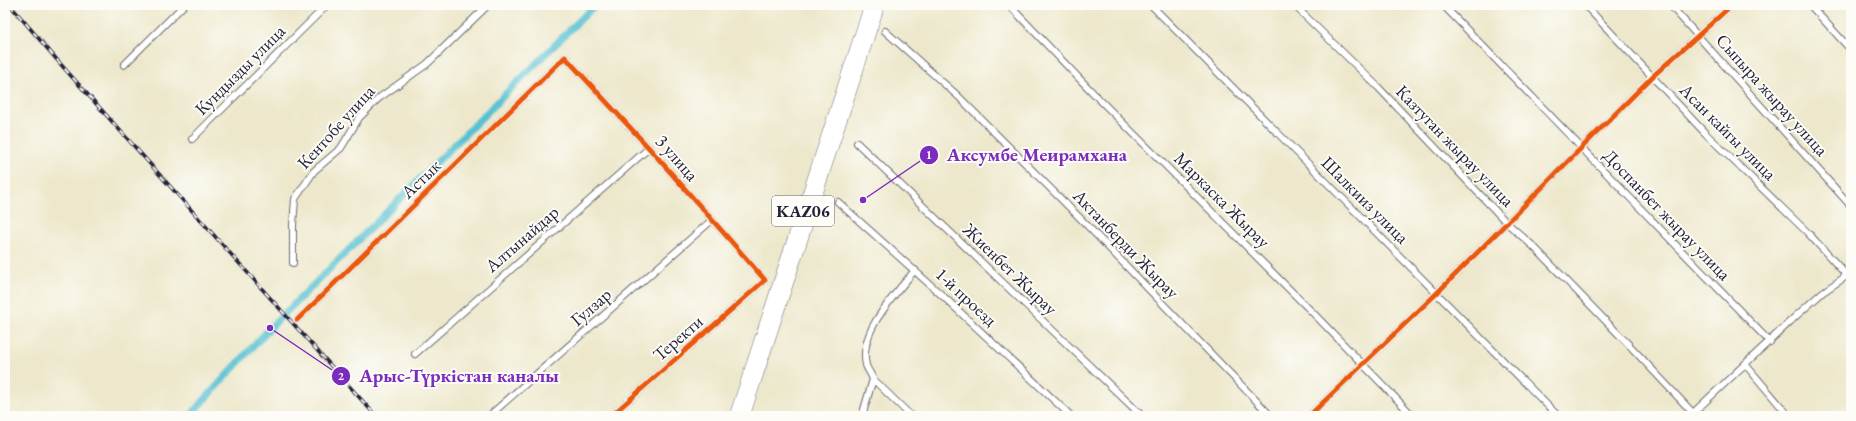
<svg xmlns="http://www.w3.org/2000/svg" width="1856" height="421" font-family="'EB Garamond',serif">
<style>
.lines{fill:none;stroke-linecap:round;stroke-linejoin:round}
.canal{stroke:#57c1d2;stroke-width:7}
.street-casing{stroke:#69676e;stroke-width:8}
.highway-casing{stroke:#69676e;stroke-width:12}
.street{stroke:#fff;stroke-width:6}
.highway{stroke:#fff;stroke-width:11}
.rail-casing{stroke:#22223b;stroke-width:3.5}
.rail{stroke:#fdfcf7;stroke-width:2;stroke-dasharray:6;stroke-linecap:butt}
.cycleway-casing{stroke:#fdfcf7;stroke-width:8}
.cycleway{stroke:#e8590c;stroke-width:5}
.labels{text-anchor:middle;stroke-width:4;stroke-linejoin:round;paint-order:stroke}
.shield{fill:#fdfcf7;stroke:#646373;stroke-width:1}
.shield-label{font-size:17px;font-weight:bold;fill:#22223b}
.street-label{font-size:18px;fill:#22223b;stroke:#fdfcf7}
.leader{fill:none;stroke:#7b2cbf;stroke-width:1.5}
.callout-dot{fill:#7b2cbf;stroke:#fdfcf7;stroke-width:1.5}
.mark-label{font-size:12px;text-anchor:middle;font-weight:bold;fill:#fff}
.callout-label{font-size:19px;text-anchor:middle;font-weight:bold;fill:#7b2cbf;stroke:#fdfcf7;stroke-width:4;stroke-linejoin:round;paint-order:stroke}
</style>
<rect width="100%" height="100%" fill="#fdfcf7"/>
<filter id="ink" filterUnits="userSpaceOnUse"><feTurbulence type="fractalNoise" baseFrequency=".025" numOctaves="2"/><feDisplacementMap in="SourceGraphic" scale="8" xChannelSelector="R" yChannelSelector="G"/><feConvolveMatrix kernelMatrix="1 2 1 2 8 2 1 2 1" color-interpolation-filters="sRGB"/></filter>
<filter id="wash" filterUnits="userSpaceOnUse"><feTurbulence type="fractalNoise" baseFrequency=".012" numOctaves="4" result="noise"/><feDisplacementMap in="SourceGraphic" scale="16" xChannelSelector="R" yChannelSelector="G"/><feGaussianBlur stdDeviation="0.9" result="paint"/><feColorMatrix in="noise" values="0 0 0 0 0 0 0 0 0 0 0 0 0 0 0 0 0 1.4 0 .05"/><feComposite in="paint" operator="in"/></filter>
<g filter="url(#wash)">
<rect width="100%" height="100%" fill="#ede8cc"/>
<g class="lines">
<!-- canal -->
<polyline class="canal" points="191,416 195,410 270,328 595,5"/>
</g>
</g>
<g filter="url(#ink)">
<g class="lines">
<defs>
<g id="street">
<polyline points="1009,5 1096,96 1316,316 1413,416"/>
<polyline points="1151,5 1558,416"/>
<polyline points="1294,5 1377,86 1507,223 1534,247 1631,347 1693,413"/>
<polyline points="1443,5 1770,342"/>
<polyline points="1585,5 1706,134 1808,233 1851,280"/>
<polyline points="1670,5 1851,206"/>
<polyline points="1810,5 1851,50"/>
<polyline points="885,31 958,96 1079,217 1271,416"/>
<polyline points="124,65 184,5"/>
<polyline points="192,139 327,5"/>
<polyline points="857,143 1142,416"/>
<polyline points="838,202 945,298 1071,416"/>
<polyline points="293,263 293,225 295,199 314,171 341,148 359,118 379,98 427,64 488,5"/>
<polyline points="297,320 565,57 649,148 765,280 611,416"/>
<polyline points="415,354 649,148"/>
<polyline points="1745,364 1789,416"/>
<path d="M873,379C871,374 867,369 866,365C858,331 896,294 915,270"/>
<polyline points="1691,415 1796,316 1823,292 1851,273"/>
<polyline points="489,416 712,220"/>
<polyline points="862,416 873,379 911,416"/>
<polyline points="1309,416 1436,294 1653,76 1732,5"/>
</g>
<g id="highway">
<polyline points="735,416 870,5"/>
<polyline points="744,416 879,5"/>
</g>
</defs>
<!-- street casing -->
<use href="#street" class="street-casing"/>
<!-- highway casing -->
<use href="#highway" class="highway-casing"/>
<!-- street -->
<use href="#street" class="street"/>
<!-- highway -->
<use href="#highway" class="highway"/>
<defs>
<polyline id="rail" points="10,5 64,68 376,416"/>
</defs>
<!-- rail casing -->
<use href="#rail" class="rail-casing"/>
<!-- rail -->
<use href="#rail" class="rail"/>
<defs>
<g id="cycleway">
<polyline points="297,320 565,57 649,148 765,280 611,416"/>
<polyline points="1309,416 1436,294 1653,76 1732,5"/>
</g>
</defs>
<!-- cycleway casing -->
<use href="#cycleway" class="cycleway-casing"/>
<!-- cycleway -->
<use href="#cycleway" class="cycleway"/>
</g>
</g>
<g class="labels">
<!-- shield labels -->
<rect class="shield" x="772" y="196" width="62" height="30" rx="3"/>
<g class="shield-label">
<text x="803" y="217">KАZ06</text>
</g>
<!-- street labels -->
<g class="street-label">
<text transform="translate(240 70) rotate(-45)" y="6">Кундызды улица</text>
<text transform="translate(1772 95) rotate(48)" y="6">Сыпыра жырау улица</text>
<text transform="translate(336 127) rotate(-48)" y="6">Кентобе улица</text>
<text transform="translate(1728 132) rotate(45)" y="6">Асан кайгы улица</text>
<text transform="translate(1455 146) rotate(46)" y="6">Казтуган жырау улица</text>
<text transform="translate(677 158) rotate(49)" y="6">3 улица</text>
<text transform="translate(421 179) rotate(-44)" y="6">Астык</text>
<text transform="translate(1222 200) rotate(45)" y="6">Маркаска Жырау</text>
<text transform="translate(1365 200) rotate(45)" y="6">Шалкииз улица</text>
<text transform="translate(1667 215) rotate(46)" y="6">Доспанбет жырау улица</text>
<text transform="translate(522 239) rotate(-41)" y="6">Алтынайдар</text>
<text transform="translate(1126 244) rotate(46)" y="6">Актанберди Жырау</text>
<text transform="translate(1010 269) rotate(44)" y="6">Жиенбет Жырау</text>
<text transform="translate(966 297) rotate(43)" y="6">1-й проезд</text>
<text transform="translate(591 307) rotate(-41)" y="6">Гулзар</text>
<text transform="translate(678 338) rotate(-41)" y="6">Теректи</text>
</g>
</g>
<!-- callouts -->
<path class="leader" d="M863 200L929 155M270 328L341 376"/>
<g class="callout-dot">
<circle cx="863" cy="200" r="4"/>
<circle cx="270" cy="328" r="4"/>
<circle cx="929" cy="155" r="10"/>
<circle cx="341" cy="376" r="10"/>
</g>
<g class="mark-label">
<text x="929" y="159">1</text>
<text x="341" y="380">2</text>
</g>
<g class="callout-label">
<text x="1037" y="161">Аксумбе Меирамхана</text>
<text x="459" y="382">Арыс-Түркістан каналы</text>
</g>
<!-- margin -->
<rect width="1856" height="421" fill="none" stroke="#fdfcf7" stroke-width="20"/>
</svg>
